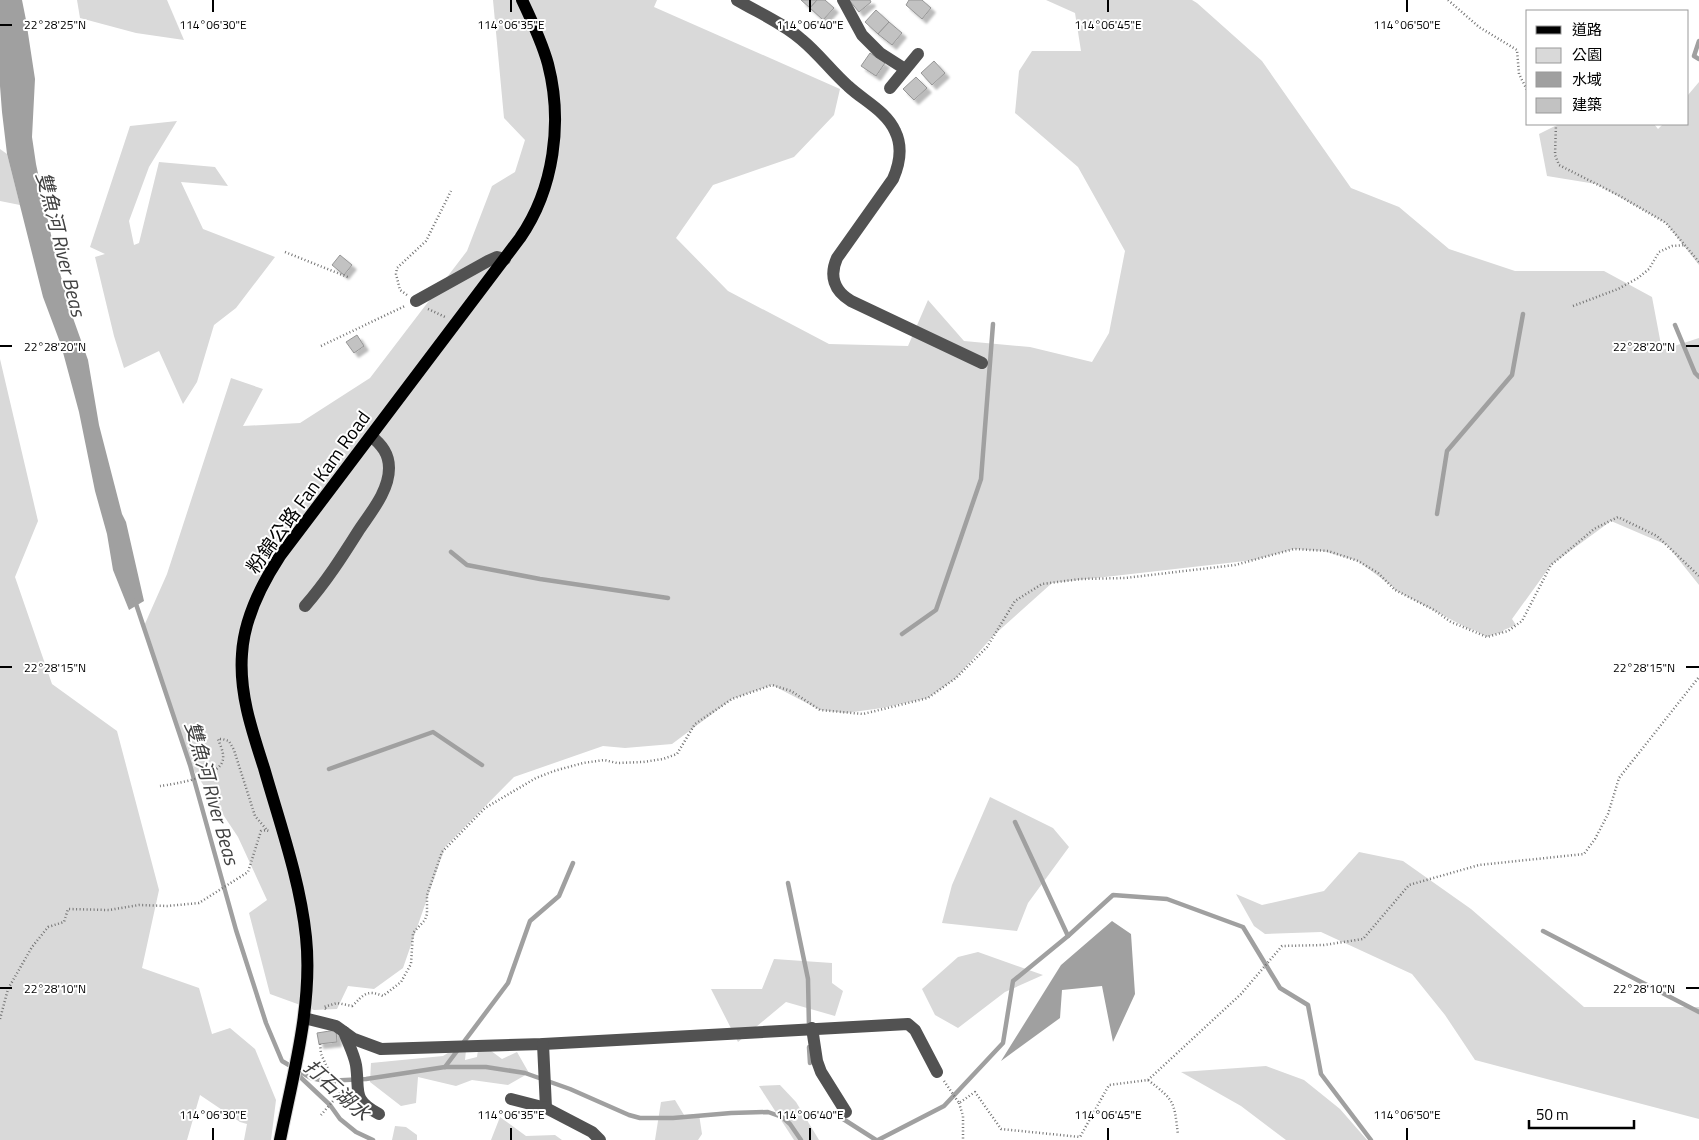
<svg xmlns="http://www.w3.org/2000/svg" width="1699" height="1140" font-family="'Titillium Web','Noto Sans TC',sans-serif">
<style>
.green{fill:#d9d9d9}
.water{fill:#a0a0a0}
.lines{fill:none;stroke-linecap:round;stroke-linejoin:round}
.stream{stroke:#a0a0a0;stroke-width:4.5}
.building{fill:#c2c2c2;stroke:#969696;filter:url(#shadow)}
.major-casing{stroke:#dbdbdb;stroke-width:14}
.path{stroke:#747474;stroke-width:2.5;stroke-dasharray:1 2.5;stroke-linecap:butt}
.minor{stroke:#525252;stroke-width:12}
.major{stroke:#000;stroke-width:12}
.ticks{fill:none;stroke:#000;stroke-width:2}
.labels{text-anchor:middle;stroke-width:4;stroke-linejoin:round;paint-order:stroke}
.street-label{font-size:19px;fill:#000;stroke:#fff}
.water-label{font-size:20px;font-style:italic;fill:#414141;stroke:#fff}
.ticks-label{font-size:12px;text-anchor:middle;fill:#000;stroke:#fff;stroke-width:4;stroke-linejoin:round;paint-order:stroke}
</style>
<defs>
<filter id="shadow"><feDropShadow dx="4.5" dy="4.5" stdDeviation="1" flood-color="#0004"/></filter>
</defs>
<rect width="100%" height="100%" fill="#fff"/>
<!-- green -->
<g class="green">
<polygon points="77,0 167,0 184,40 136,33 80,18"/>
<polygon points="493,0 657,0 654,7 840,89 834,115 794,157 713,185 676,238 728,291 829,344 908,346 928,300 964,341 1030,347 1092,362 1109,333 1125,251 1078,167 1015,113 1019,71 1032,51 1081,51 1075,13 1046,0 1192,0 1197,3 1262,61 1351,188 1399,207 1449,249 1515,271 1604,271 1652,297 1662,350 1699,338 1699,585 1667,545 1611,521 1551,565 1512,619 1516,625 1504,630 1502,633 1498,633 1487,637 1474,630 1469,629 1395,590 1393,587 1358,561 1323,551 1294,549 1254,560 1052,583 994,635 956,678 928,698 882,708 846,713 820,710 772,685 732,699 672,744 625,748 603,746 514,777 445,847 403,968 374,989 348,986 337,1009 314,1010 270,994 249,913 267,900 238,837 190,765 144,626 167,574 231,378 263,389 243,426 300,423 370,378 467,251 492,186 515,172 525,140 504,118"/>
<polygon points="1699,82 1699,265 1666,223 1596,184 1547,176 1539,134 1557,125 1566,124 1654,124 1658,129 1663,124 1688,124 1688,95"/>
<polygon points="177,121 149,167 129,221 134,245 139,243 159,162 215,167 228,186 181,182 203,229 275,257 236,308 214,325 197,382 183,404 159,351 124,368 114,336 95,257 105,254 90,247 130,126"/>
<polygon points="0,149 7,154 20,205 0,201"/>
<polygon points="0,359 38,521 15,577 52,684 117,731 159,890 142,968 199,988 212,1034 230,1028 255,1049 276,1100 271,1140 244,1140 247,1124 240,1122 200,1095 187,1140 0,1140"/>
<polygon points="990,797 1053,828 1069,847 1028,903 1017,931 942,923 952,885"/>
<polygon points="1359,852 1403,861 1471,909 1584,1007 1699,1007 1699,1119 1475,1060 1445,1015 1412,974 1321,932 1265,934 1254,926 1236,894 1262,905 1324,891"/>
<polygon points="978,952 1043,975 1005,992 958,1028 935,1015 922,989 958,957"/>
<polygon points="774,959 832,963 832,983 843,991 835,1016 786,1002 738,1042 711,989 762,989"/>
<polygon points="467,1041 465,1060 477,1057 479,1042 502,1059 517,1052 529,1073 508,1085 472,1080 456,1086 418,1077 416,1103 401,1106 370,1082 371,1063 443,1056"/>
<polygon points="1266,1066 1304,1080 1340,1109 1367,1140 1286,1140 1241,1106 1181,1072"/>
<polygon points="780,1085 796,1102 819,1140 794,1140 759,1086"/>
<polygon points="675,1100 684,1115 699,1114 702,1134 698,1140 655,1140 661,1102"/>
<polygon points="500,1117 526,1136 555,1135 562,1140 491,1140"/>
<polygon points="395,1126 406,1127 417,1135 417,1140 392,1140"/>
</g>
<!-- water -->
<g class="water">
<polygon points="0,0 22,0 26,20 35,79 32,137 36,164 57,263 73,318 88,360 99,425 122,514 126,522 144,601 129,610 113,570 107,534 95,491 79,412 61,345 43,297 7,154 2,112 0,86"/>
<polygon points="1112,921 1131,934 1135,994 1113,1042 1102,986 1062,990 1060,1018 1001,1061 1061,965"/>
</g>
<g class="lines">
<!-- stream -->
<g class="stream">
<polyline points="1699,41 1694,56 1699,59"/>
<polyline points="1675,325 1695,373 1699,377"/>
<polyline points="1437,514 1447,451 1512,375 1523,314"/>
<polyline points="451,552 467,565 540,579 668,598"/>
<polyline points="135,601 190,765 236,930 266,1023 282,1061 311,1078 325,1081 366,1079 445,1067 486,1067 525,1073 570,1089 629,1115 640,1118 673,1118 731,1113 768,1112 782,1117 790,1124 801,1140"/>
<polyline points="902,634 936,610 981,479 993,324"/>
<polyline points="329,769 433,732 482,765"/>
<polyline points="1015,822 1068,936"/>
<polyline points="788,883 808,979 809,1027"/>
<polyline points="1543,931 1699,1012"/>
<polyline points="809,1047 810,1063"/>
<polyline points="445,1067 508,983 530,921 559,896 573,863"/>
<polyline points="296,1073 330,1105 340,1119 356,1132 373,1140"/>
<polyline points="840,1117 876,1140"/>
<polyline points="878,1140 944,1106 1003,1043 1013,981 1068,936 1113,895 1167,899 1243,927 1280,988 1308,1005 1321,1074 1371,1140"/>
</g>
</g>
<!-- building -->
<g class="building">
<polygon points="801,0 817,0 810,8"/>
<polygon points="817,0 825,0 834,8 823,20 810,8"/>
<polygon points="849,0 870,0 871,2 859,12"/>
<polygon points="909,0 922,0 931,8 922,19 906,5"/>
<polygon points="876,10 889,22 878,34 865,22"/>
<polygon points="889,22 902,33 892,45 878,34"/>
<polygon points="870,53 885,63 876,76 861,66"/>
<polygon points="934,61 945,73 932,85 921,73"/>
<polygon points="916,77 927,88 914,100 903,89"/>
<polygon points="340,255 352,265 344,275 332,265"/>
<polygon points="357,335 364,346 354,353 346,342"/>
<polygon points="336,1030 337,1042 319,1044 317,1033"/>
</g>
<g class="lines">
<defs>
<path id="major" d="M280,1140C293,1075 313,1004 306,937C300,880 280,824 264,768C252,731 239,693 242,654C244,618 261,585 280,556L520,238C554,189 563,122 548,64C542,42 532,21 522,0"/>
</defs>
<!-- major casing -->
<use href="#major" class="major-casing"/>
<!-- path -->
<g class="path">
<polyline points="1448,0 1479,27 1517,50 1519,74 1528,92"/>
<polyline points="1556,124 1555,155 1559,165 1618,195 1666,223 1699,262"/>
<polyline points="285,252 350,278"/>
<polyline points="407,295 400,290 396,274 397,268 426,241 451,191"/>
<polyline points="1573,306 1618,289 1638,278 1649,269 1659,252 1672,246 1685,245"/>
<polyline points="428,309 445,317"/>
<polyline points="321,346 405,306"/>
<path d="M160,786C175,784 221,777 223,759C224,752 220,745 218,739H222L229,741L234,750L255,816L267,830"/>
<path d="M326,1009L324,1007L337,1003L352,1006C364,995 366,989 383,996L401,982L411,964L413,933L425,920L427,914V895L442,852L485,808L536,778L554,771L583,763L604,760L617,763L643,762L663,759L677,754L695,724L732,699L772,685L791,691L820,710L863,714L928,698L956,678L987,647L1015,601L1042,584L1081,579L1125,578L1235,565L1294,549L1328,551L1358,561L1378,573L1395,590L1434,610L1451,622L1487,637L1508,631L1522,621L1551,565L1594,529L1618,517L1657,536L1699,576"/>
<polyline points="0,1019 8,989 32,947 48,927 64,922 68,909 109,910 139,905 167,906 199,903 248,872 261,831 266,830 269,831"/>
<polyline points="320,1044 321,1054 341,1097 333,1101 321,1115"/>
<path d="M1148,1080C1175,1101 1174,1101 1178,1135"/>
<polyline points="944,1081 959,1103 975,1092 1001,1129 1080,1137 1109,1085 1148,1080 1241,994 1282,946 1324,945 1363,939 1409,885 1479,865 1584,854 1595,839 1608,814 1619,778 1699,677"/>
<polyline points="959,1103 963,1116 963,1140"/>
</g>
<!-- minor -->
<g class="minor">
<path d="M737,0C759,13 783,23 802,40C819,54 832,72 848,86C864,101 886,111 895,131C903,147 900,163 893,179L837,258C829,276 834,291 851,301L982,363"/>
<polyline points="843,0 862,35 880,53 905,69"/>
<polyline points="890,88 918,54"/>
<polyline points="416,301 488,261 497,257 505,259"/>
<path d="M305,606C326,582 342,557 359,530C371,512 389,491 389,468C389,454 382,445 371,436"/>
<polyline points="304,1018 336,1026 354,1039 381,1049 543,1044 908,1024 915,1030 937,1072"/>
<polyline points="812,1028 817,1061 821,1072 846,1112"/>
<path d="M344,1032C348,1043 354,1054 356,1065C360,1091 351,1099 379,1114"/>
<polyline points="543,1044 546,1108"/>
<polyline points="511,1099 546,1108 592,1132 600,1140"/>
</g>
<!-- major -->
<use href="#major" class="major"/>
</g>
<!-- ticks -->
<path class="ticks" d="M213,0V12M511,0V12M810,0V12M1108,0V12M1407,0V12M0,25H12M0,346H12M1686,346H1699M0,667H12M1686,667H1699M0,988H12M1686,988H1699M213,1128V1140M511,1128V1140M810,1128V1140M1108,1128V1140M1407,1128V1140"/>
<g class="labels">
<!-- street labels -->
<g class="street-label">
<text transform="translate(308 492) rotate(-54)" y="7">粉錦公路 Fan Kam Road</text>
</g>
<!-- water labels -->
<g class="water-label">
<text transform="translate(61 244) rotate(76)" y="7">雙魚河 River Beas</text>
<text transform="translate(212 793) rotate(74)" y="7">雙魚河 River Beas</text>
<text transform="translate(337 1090) rotate(42)" y="7">打石湖水</text>
</g>
</g>
<g class="ticks-label">
<text x="213" y="29">114°06'30"E</text>
<text x="511" y="29">114°06'35"E</text>
<text x="810" y="29">114°06'40"E</text>
<text x="1108" y="29">114°06'45"E</text>
<text x="1407" y="29">114°06'50"E</text>
<text x="55" y="29">22°28'25"N</text>
<text x="55" y="351">22°28'20"N</text>
<text x="1644" y="351">22°28'20"N</text>
<text x="55" y="672">22°28'15"N</text>
<text x="1644" y="672">22°28'15"N</text>
<text x="55" y="993">22°28'10"N</text>
<text x="1644" y="993">22°28'10"N</text>
<text x="213" y="1119">114°06'30"E</text>
<text x="511" y="1119">114°06'35"E</text>
<text x="810" y="1119">114°06'40"E</text>
<text x="1108" y="1119">114°06'45"E</text>
<text x="1407" y="1119">114°06'50"E</text>
</g>
<!-- legend -->
<rect x="1526" y="10" width="162" height="115" fill="#ffffff" stroke="#999999"/>
<rect x="1536" y="26" width="25" height="8" fill="#000000" stroke="#999999"/>
<text x="1572" y="35" font-size="15" fill="#000000">道路</text>
<rect x="1536" y="48" width="25" height="15" fill="#d9d9d9" stroke="#999999"/>
<text x="1572" y="60" font-size="15" fill="#000000">公園</text>
<rect x="1536" y="72" width="25" height="15" fill="#a0a0a0" stroke="#999999"/>
<text x="1572" y="85" font-size="15" fill="#000000">水域</text>
<rect x="1536" y="98" width="25" height="15" fill="#c2c2c2" stroke="#999999"/>
<text x="1572" y="110" font-size="15" fill="#000000">建築</text>
<!-- scale -->
<path d="M1529 1120v8h105v-8" fill="none" stroke="#000000" stroke-width="2.5"/>
<text x="1536" y="1120" font-size="15" fill="#000000" stroke="#ffffff" stroke-width="4" paint-order="stroke">50 m</text>
</svg>
